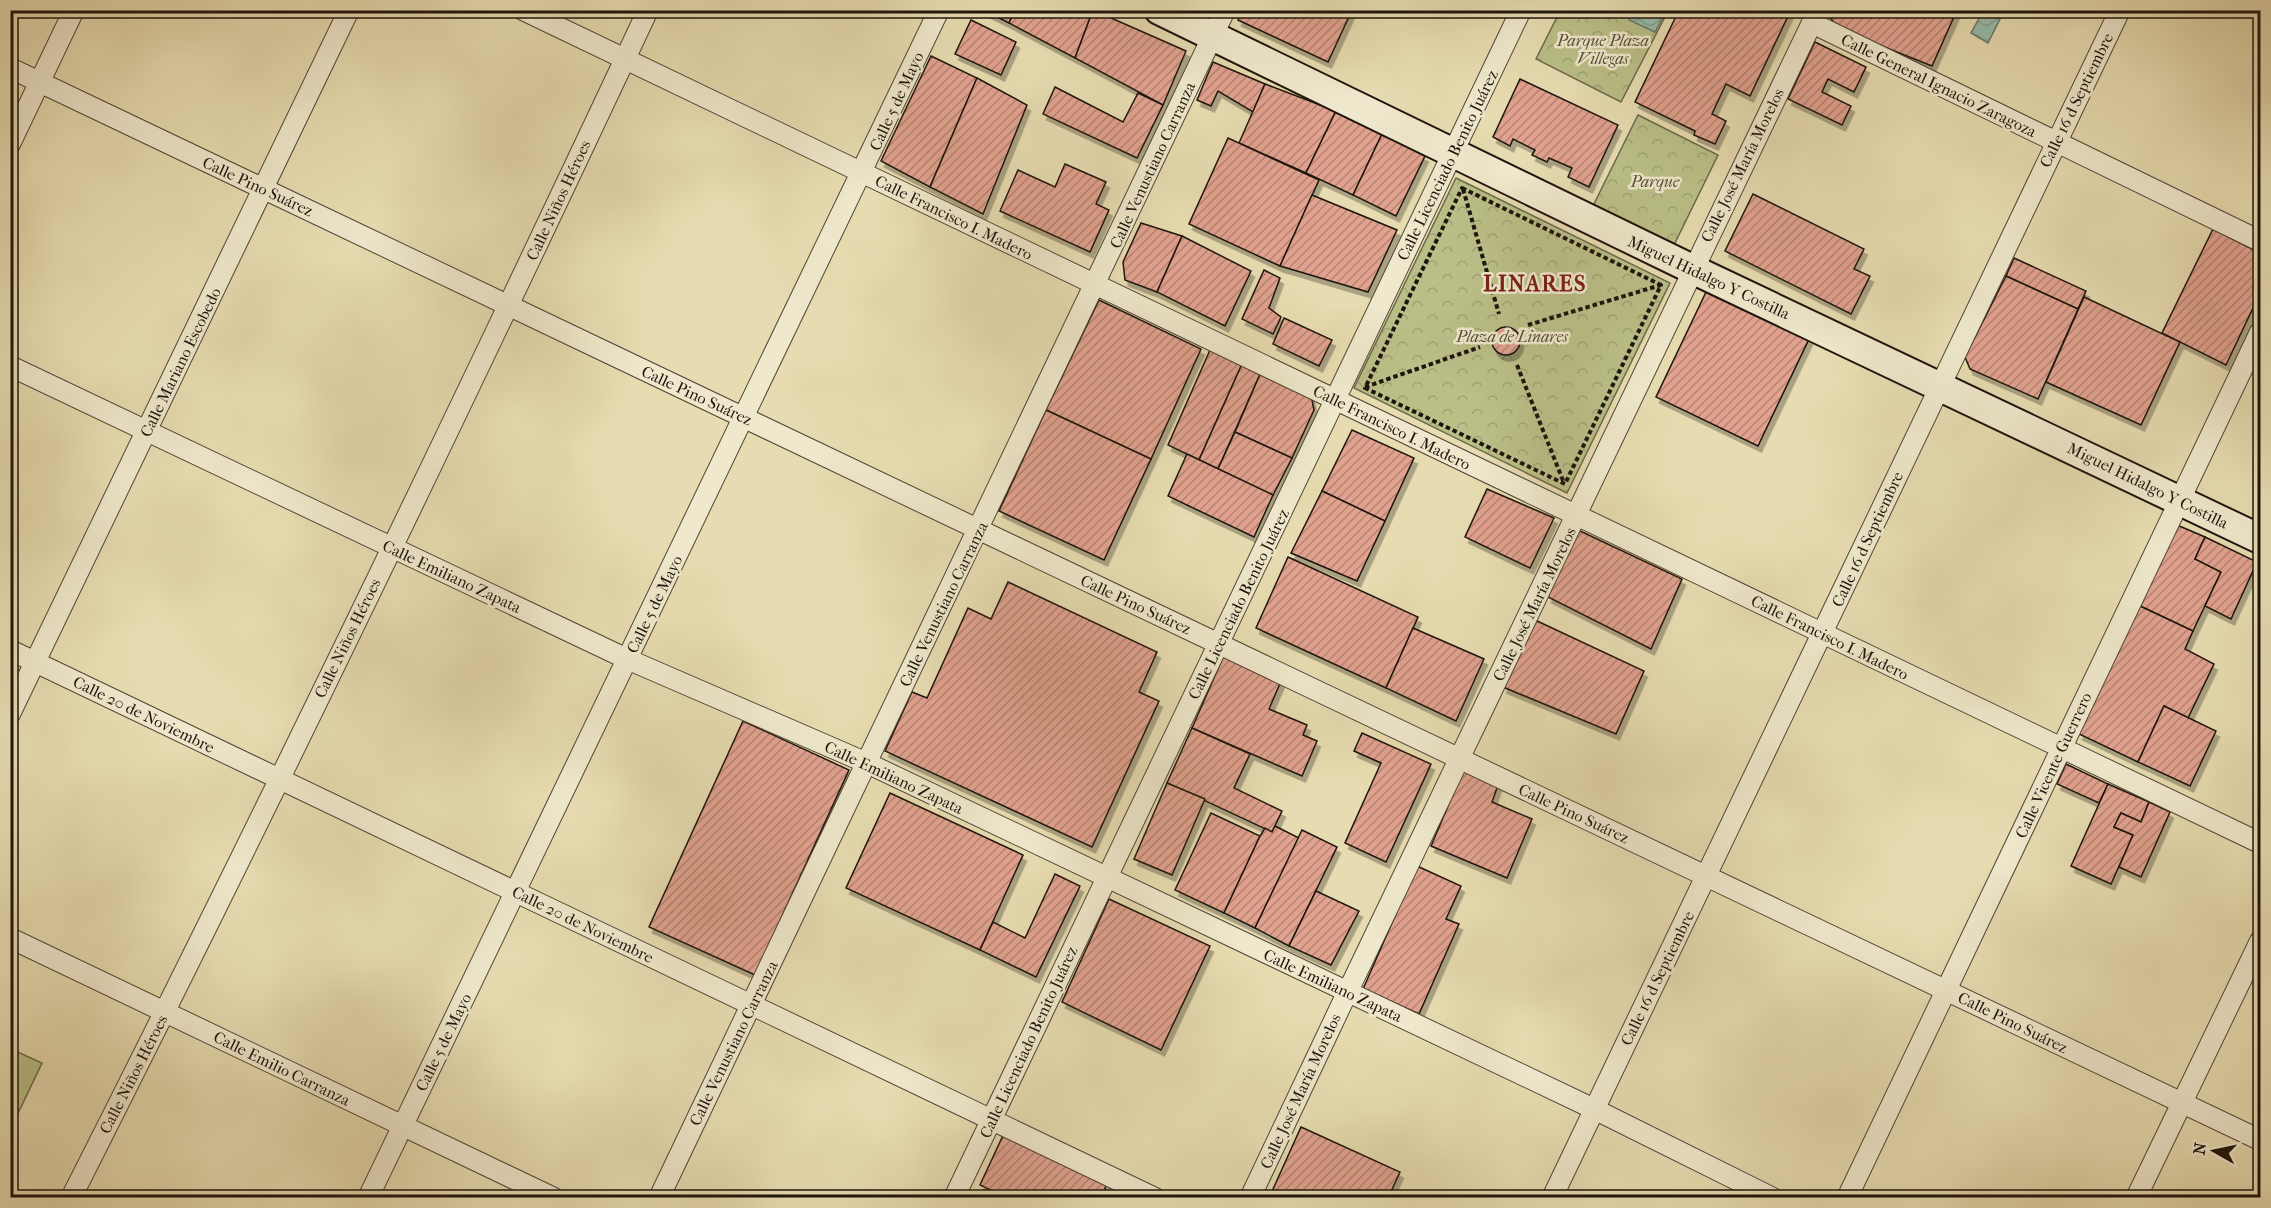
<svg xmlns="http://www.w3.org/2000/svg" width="2271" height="1208" font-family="'IM FELL French Canon',serif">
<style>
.forest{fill:url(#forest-crowns);stroke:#6c6a4a;stroke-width:1.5}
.pitch{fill:#babf88;stroke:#6c6a4a;stroke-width:1.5}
.water{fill:url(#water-waves);stroke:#66796b;stroke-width:1.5}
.building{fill:url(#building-hatch);stroke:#1d140d;stroke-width:1.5;filter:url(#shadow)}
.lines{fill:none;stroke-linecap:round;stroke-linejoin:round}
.minor-casing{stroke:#504636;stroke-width:22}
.secondary-casing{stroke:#1d140d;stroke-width:32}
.path{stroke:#1d140d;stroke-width:4;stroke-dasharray:4.5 3;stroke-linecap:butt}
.minor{stroke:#efe8cc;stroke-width:20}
.secondary{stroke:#efe8cc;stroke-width:28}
.labels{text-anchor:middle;stroke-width:5;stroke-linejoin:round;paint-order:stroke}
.park-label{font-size:16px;font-style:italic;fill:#545038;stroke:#efe8cc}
.street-label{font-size:16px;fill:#1d140d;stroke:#efe8cc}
.district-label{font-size:22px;font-weight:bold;letter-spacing:1.5px;fill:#7a1f14;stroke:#efe8cc}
</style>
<defs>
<pattern id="forest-crowns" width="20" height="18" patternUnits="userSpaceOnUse" patternTransform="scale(1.5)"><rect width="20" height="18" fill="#babf88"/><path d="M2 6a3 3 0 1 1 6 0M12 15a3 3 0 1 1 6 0" fill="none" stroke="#9fa374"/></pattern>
<pattern id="water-waves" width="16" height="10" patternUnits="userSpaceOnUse" patternTransform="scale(1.5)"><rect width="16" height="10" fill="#97bcaa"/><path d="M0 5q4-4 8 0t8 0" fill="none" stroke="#82a191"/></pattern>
<pattern id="building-hatch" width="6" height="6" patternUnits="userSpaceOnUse" patternTransform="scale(1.5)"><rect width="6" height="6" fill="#e1a28f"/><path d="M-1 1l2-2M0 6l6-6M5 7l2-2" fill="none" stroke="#b68373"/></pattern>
<filter id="shadow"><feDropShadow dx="3.5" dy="6" stdDeviation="0" flood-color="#0004"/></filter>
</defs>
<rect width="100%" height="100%" fill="#e7dcb1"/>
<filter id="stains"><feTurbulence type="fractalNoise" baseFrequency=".00333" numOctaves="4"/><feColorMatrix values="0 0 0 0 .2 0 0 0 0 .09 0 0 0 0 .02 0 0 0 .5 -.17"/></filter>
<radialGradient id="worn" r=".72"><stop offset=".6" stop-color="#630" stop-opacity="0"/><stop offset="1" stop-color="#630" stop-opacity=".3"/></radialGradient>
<!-- forest -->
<g class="forest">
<polygon points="1560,11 1668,11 1621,102 1536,59"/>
<polygon points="1638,115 1718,155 1673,247 1592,208"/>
<polygon points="1456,178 1670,283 1567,493 1354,388"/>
</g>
<!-- pitch -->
<polygon class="pitch" points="11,1049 42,1063 11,1128"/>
<!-- water -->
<g class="water">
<polygon points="1634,11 1634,10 1666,11 1655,32 1629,20"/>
<polygon points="1983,11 2004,11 1988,43 1971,33"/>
</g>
<!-- building -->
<g class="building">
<polygon points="983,10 1015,10 1009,23"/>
<polygon points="1015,10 1093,10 1075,58 1009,23"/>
<polygon points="1093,10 1186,51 1163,105 1075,58"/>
<polygon points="1242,10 1352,10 1328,62 1238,20"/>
<polygon points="1679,10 1790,12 1750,96 1726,84 1712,114 1726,121 1715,144 1694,135 1695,131 1635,102"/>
<polygon points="1829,10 1957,10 1932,66 1834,27"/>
<polygon points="971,20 1016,42 1001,75 955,54"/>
<polygon points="1815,42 1866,67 1854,92 1828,79 1822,92 1851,106 1842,125 1788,99"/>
<polygon points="931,56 977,78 930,187 881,161"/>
<polygon points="1213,62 1265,84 1253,112 1218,91 1211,106 1197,100"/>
<polygon points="977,78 1027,105 983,214 930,187"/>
<polygon points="1520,79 1618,125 1589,187 1568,177 1572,168 1549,158 1547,162 1532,155 1535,150 1513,139 1510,146 1493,137"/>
<polygon points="1265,84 1336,111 1306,173 1239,143"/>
<polygon points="1055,87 1123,122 1138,93 1163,105 1137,158 1043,114"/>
<polygon points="1336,111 1382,134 1353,195 1306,173"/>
<polygon points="1382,134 1425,156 1396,216 1353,195"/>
<polygon points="1228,138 1319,180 1280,266 1189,224"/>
<polygon points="1065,164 1106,182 1096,204 1109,210 1090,252 1000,211 1018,170 1055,187"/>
<polygon points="1753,194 1864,249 1854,269 1870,276 1851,314 1725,251"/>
<polygon points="1312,195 1397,230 1368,292 1280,266"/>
<polygon points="1141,223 1182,236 1157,292 1125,280 1123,262"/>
<polygon points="2213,229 2260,253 2260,293 2226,365 2162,333"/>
<polygon points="1182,236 1251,271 1225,326 1157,292"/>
<polygon points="2014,258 2086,291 2078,309 2006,276"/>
<polygon points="1264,270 1280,278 1269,308 1281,317 1273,334 1242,319"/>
<polygon points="2006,276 2078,309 2038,399 1970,369 1965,357"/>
<polygon points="1707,290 1809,339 1758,446 1656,397"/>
<polygon points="2084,297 2180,342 2141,425 2046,382"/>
<polygon points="1099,300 1201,349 1151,459 1046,410"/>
<polygon points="1284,318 1332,340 1319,366 1273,344"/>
<circle cx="1506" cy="341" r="14"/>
<polygon points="1210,350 1242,364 1199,460 1168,445"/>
<polygon points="1242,364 1261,372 1218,469 1199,460"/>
<polygon points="1261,372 1311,395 1314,410 1292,458 1235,432"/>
<polygon points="1046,410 1151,459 1104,560 999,511"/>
<polygon points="1352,430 1414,458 1385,521 1322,491"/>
<polygon points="1235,432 1292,458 1273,495 1218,469"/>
<polygon points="1187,454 1273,495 1254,537 1168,496"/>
<polygon points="1487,489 1554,518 1530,568 1465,537"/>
<polygon points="1322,491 1385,521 1357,581 1291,553"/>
<polygon points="2177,525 2205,537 2195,559 2221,572 2193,631 2140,606"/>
<polygon points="1578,530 1682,579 1651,649 1548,597"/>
<polygon points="2205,537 2257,562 2231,619 2205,606 2221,572 2195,559"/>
<polygon points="1288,557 1418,617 1386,688 1256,628"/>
<polygon points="1008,582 1157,652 1139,692 1159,701 1092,847 885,751 912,692 927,698 968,608 991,619"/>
<polygon points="2140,606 2193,631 2185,649 2214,664 2188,718 2164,706 2138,762 2079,734"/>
<polygon points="1535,620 1644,671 1616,734 1503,687"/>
<polygon points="1413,628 1484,659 1456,721 1386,688"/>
<polygon points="1225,653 1282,679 1269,709 1307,725 1303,735 1317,741 1302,776 1192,728"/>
<polygon points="2164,706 2216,731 2190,786 2138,762"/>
<polygon points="743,721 849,770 755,975 649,927"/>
<polygon points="1192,728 1250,754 1234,788 1282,811 1272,832 1167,783"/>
<polygon points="1362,733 1431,764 1386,862 1345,843 1381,763 1354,751"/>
<polygon points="1466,764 1500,780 1492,802 1532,819 1507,878 1431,846"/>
<polygon points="2066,764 2108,784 2099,803 2057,784"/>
<polygon points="1167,783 1205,799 1172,875 1134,859"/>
<polygon points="2108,784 2149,802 2141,822 2121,813 2114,827 2133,835 2111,884 2071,866"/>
<polygon points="890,793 1023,855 980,950 846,888"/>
<polygon points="2149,802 2170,812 2141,877 2119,867 2133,835 2114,827 2121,813 2141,822"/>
<polygon points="1211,813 1260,836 1224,913 1175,890"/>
<polygon points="1275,826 1299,838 1255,928 1224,913 1260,836 1265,828 1272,832"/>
<polygon points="1302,830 1337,847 1289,946 1255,928"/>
<polygon points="1417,866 1461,886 1446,919 1459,924 1419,1014 1363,989"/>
<polygon points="1055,874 1080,886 1036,977 980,950 993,922 1025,938"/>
<polygon points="1316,891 1359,911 1331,965 1289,946"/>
<polygon points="1109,899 1210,946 1161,1050 1062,1002"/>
<polygon points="1301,1127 1400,1172 1388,1198 1269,1198"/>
<polygon points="1006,1129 1110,1176 1101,1198 1007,1198 980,1185"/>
</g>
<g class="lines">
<defs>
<g id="minor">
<polyline points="523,10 2260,843"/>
<polyline points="1812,23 2260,241"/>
<polyline points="10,68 2260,1140"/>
<polyline points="10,144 74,10"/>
<polyline points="10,366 627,659 867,763 1594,1109 1773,1198"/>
<polyline points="10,650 1155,1198"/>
<polyline points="10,714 349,10"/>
<polyline points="10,938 554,1198"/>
<path d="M71,1198C270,805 461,408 648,10"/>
<polyline points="368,1198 939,10"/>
<polyline points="659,1198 1225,10"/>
<polyline points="954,1198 1521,10"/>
<path d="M1250,1198C1437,801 1628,406 1818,10"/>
<polyline points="1552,1198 2120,10"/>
<polyline points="1847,1198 2260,332"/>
<polyline points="2136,1198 2260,941"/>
</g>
<polyline id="secondary" points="1159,10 1692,269 2260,539"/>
</defs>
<!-- minor casing -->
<use href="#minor" class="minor-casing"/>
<!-- secondary casing -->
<use href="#secondary" class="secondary-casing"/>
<!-- path -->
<g class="path">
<polygon points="1462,188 1661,285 1565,484 1365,388"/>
<polyline points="1463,189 1499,314"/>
<polyline points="1528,325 1661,285"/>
<polyline points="1517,365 1564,483"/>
<polyline points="1365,387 1480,347"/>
</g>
<!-- minor -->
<use href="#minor" class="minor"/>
<!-- secondary -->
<use href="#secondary" class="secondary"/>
</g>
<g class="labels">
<!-- park labels -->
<g class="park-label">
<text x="1603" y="46">Parque Plaza<tspan x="1603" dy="18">Villegas</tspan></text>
<text x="1655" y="187">Parque</text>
<text x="1512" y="342">Plaza de Linares</text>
</g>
<!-- street labels -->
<g class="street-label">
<text transform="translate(1939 85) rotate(26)" y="6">Calle General Ignacio Zaragoza</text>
<text transform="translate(2076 100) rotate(-64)" y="6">Calle 16 d Septiembre</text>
<text transform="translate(896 101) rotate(-65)" y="6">Calle 5 de Mayo</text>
<text transform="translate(1152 165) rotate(-65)" y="6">Calle Venustiano Carranza</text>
<text transform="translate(1447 165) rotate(-64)" y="6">Calle Licenciado Benito Juárez</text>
<text transform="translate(1742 165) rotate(-64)" y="6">Calle José María Morelos</text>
<text transform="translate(258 186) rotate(25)" y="6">Calle Pino Suárez</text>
<text transform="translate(558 200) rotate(-65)" y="6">Calle Niños Héroes</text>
<text transform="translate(954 217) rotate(26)" y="6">Calle Francisco I. Madero</text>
<text transform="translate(1709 277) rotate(25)" y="6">Miguel Hidalgo Y Costilla</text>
<text transform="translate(180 362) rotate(-64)" y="6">Calle Mariano Escobedo</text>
<text transform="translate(697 395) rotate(25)" y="6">Calle Pino Suárez</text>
<text transform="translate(1392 427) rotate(26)" y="6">Calle Francisco I. Madero</text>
<text transform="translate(2148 485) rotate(26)" y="6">Miguel Hidalgo Y Costilla</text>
<text transform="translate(1867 539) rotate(-65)" y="6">Calle 16 d Septiembre</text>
<text transform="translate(452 576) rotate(25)" y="6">Calle Emiliano Zapata</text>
<text transform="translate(654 604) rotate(-64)" y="6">Calle 5 de Mayo</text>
<text transform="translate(943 604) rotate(-64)" y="6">Calle Venustiano Carranza</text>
<text transform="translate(1136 604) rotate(25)" y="6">Calle Pino Suárez</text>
<text transform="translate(1238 604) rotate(-64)" y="6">Calle Licenciado Benito Juárez</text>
<text transform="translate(1534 604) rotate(-64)" y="6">Calle José María Morelos</text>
<text transform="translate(1830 637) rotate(26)" y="6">Calle Francisco I. Madero</text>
<text transform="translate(347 638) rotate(-64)" y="6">Calle Niños Héroes</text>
<text transform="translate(144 714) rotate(26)" y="6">Calle 20 de Noviembre</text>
<text transform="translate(2053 765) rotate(-65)" y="6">Calle Vicente Guerrero</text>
<text transform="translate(894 777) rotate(25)" y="6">Calle Emiliano Zapata</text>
<text transform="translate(1574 813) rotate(25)" y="6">Calle Pino Suárez</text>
<text transform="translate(583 924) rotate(26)" y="6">Calle 20 de Noviembre</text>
<text transform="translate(1657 978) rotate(-64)" y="6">Calle 16 d Septiembre</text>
<text transform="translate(1333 985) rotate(25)" y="6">Calle Emiliano Zapata</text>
<text transform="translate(2013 1022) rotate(26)" y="6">Calle Pino Suárez</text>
<text transform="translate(443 1042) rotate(-64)" y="6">Calle 5 de Mayo</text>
<text transform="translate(1028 1042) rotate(-65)" y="6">Calle Licenciado Benito Juárez</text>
<text transform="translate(733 1043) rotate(-64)" y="6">Calle Venustiano Carranza</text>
<text transform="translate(282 1068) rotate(26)" y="6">Calle Emilio Carranza</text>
<text transform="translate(133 1074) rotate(-63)" y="6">Calle Niños Héroes</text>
<text transform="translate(1300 1091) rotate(-65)" y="6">Calle José María Morelos</text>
</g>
<!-- district labels -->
<g class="district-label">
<text x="1535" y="291">LINARES</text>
</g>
</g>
<!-- margin -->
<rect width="2271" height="1208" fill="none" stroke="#e7dcb1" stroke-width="36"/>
<rect x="12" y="12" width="2247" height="1184" fill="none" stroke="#1d140d" stroke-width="3"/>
<rect x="18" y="18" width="2235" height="1172" fill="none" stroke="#1d140d" stroke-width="1.5"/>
<!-- north arrow -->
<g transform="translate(2214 1151) rotate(279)" stroke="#efe8cc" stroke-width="4.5" paint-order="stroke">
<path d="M0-4.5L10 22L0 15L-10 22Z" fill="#1d140d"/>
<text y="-9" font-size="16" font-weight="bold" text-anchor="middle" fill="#1d140d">N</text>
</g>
<rect width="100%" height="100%" filter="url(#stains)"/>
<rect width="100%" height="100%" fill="url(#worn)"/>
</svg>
